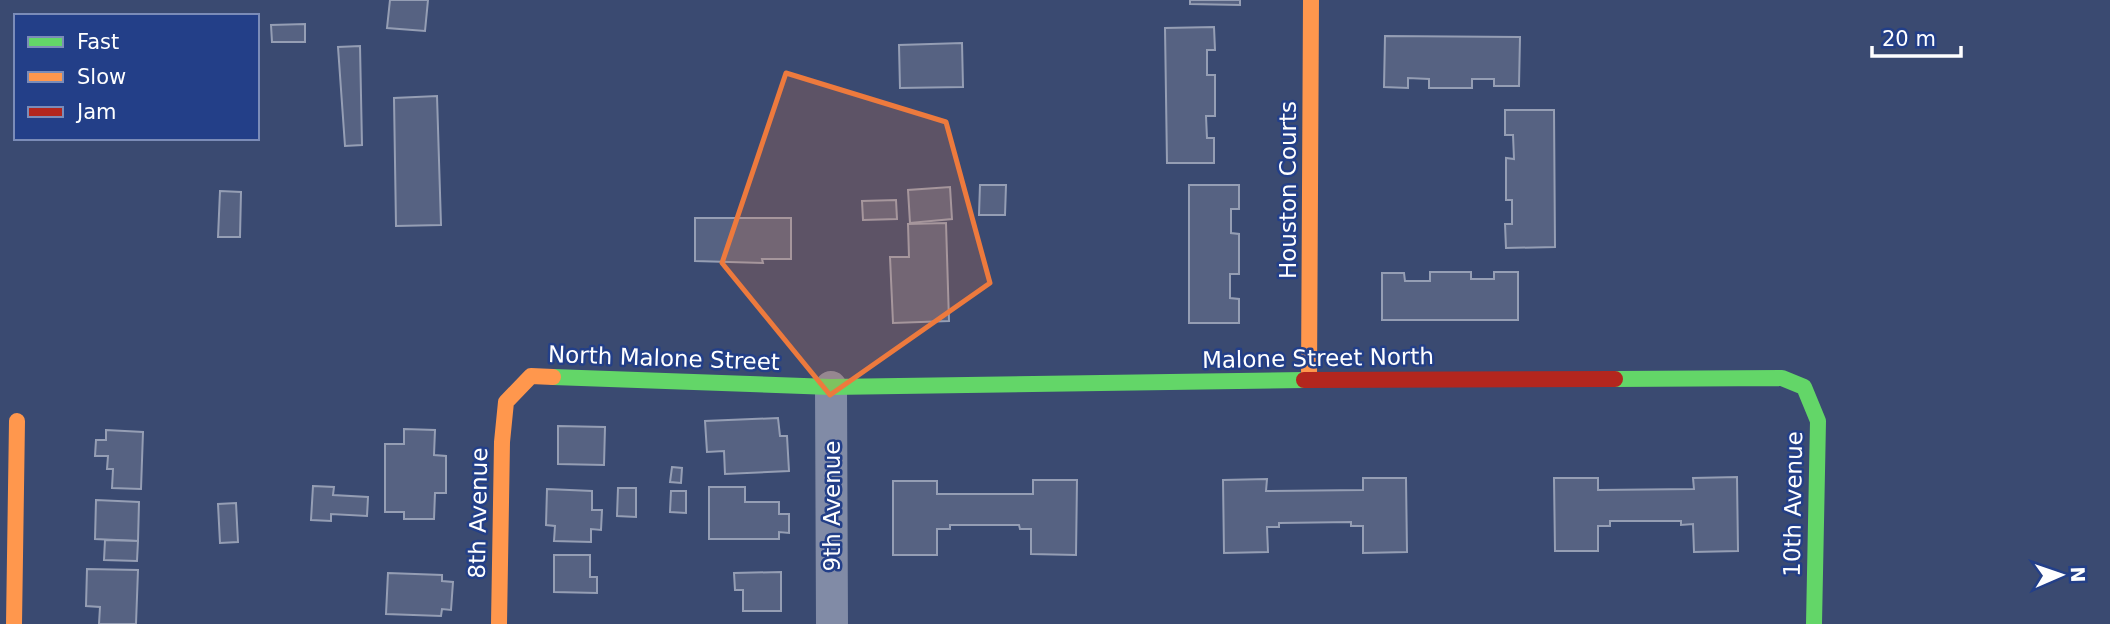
<svg xmlns="http://www.w3.org/2000/svg" width="2110" height="624" font-family="'DejaVu Sans',sans-serif">
<style>
.building{fill:#566282;stroke:#959eb4;stroke-width:2}
.lines{fill:none;stroke-linecap:round;stroke-linejoin:round}
.street{stroke:#818ba6;stroke-width:32}
.fast{stroke:#63d668;stroke-width:16}
.slow{stroke:#ff974d;stroke-width:16}
.jam{stroke:#b3261e;stroke-width:16}
.marked{fill:#ed7a3d;fill-opacity:0.2;stroke:#ed7a3d;stroke-width:5;stroke-linejoin:round}
.labels{text-anchor:middle;stroke-width:5;stroke-linejoin:round;paint-order:stroke}
.street-label{font-size:23px;fill:#fff;stroke:#233f88}
</style>
<rect width="100%" height="100%" fill="#3a4a71"/>
<!-- building -->
<g class="building">
<polygon points="390,0 428,0 425,31 387,28"/>
<polygon points="1190,0 1240,0 1240,5 1190,4"/>
<polygon points="305,24 305,42 272,42 271,25"/>
<polygon points="1214,27 1215,50 1207,50 1207,75 1215,75 1215,116 1206,116 1207,138 1214,138 1214,163 1167,163 1165,28"/>
<polygon points="1385,36 1520,37 1519,86 1494,86 1494,79 1472,79 1472,88 1429,88 1429,79 1408,78 1408,88 1384,87"/>
<polygon points="962,43 963,87 900,88 899,45"/>
<polygon points="360,46 362,145 345,146 338,47"/>
<polygon points="437,96 441,225 396,226 394,98"/>
<polygon points="1505,110 1554,110 1555,247 1506,248 1505,224 1512,224 1512,200 1506,200 1506,158 1514,159 1513,135 1505,135"/>
<polygon points="980,185 1006,185 1005,215 979,215"/>
<polygon points="1189,185 1239,185 1239,209 1231,209 1231,233 1239,234 1239,274 1230,274 1230,298 1239,299 1239,323 1189,323"/>
<polygon points="950,187 952,219 910,223 908,190"/>
<polygon points="220,191 241,192 240,237 218,237"/>
<polygon points="896,200 897,219 863,220 862,201"/>
<polygon points="695,218 791,218 791,259 762,259 763,263 695,261"/>
<polygon points="946,223 949,321 893,323 890,257 909,257 908,224"/>
<polygon points="1430,272 1471,272 1471,279 1494,279 1494,272 1518,272 1518,320 1382,320 1382,273 1404,273 1405,281 1430,281"/>
<polygon points="778,418 780,436 787,436 789,471 725,474 724,451 707,452 705,421"/>
<polygon points="558,426 605,427 604,465 558,464"/>
<polygon points="404,429 435,430 434,455 446,456 446,493 435,493 434,519 404,519 404,512 385,512 385,444 404,444"/>
<polygon points="106,430 143,432 141,489 112,488 113,469 107,469 108,456 95,456 96,440 106,440"/>
<polygon points="672,467 682,468 681,483 670,482"/>
<polygon points="1737,477 1738,551 1694,552 1693,524 1681,525 1681,521 1610,521 1610,526 1598,526 1598,551 1555,551 1554,478 1598,478 1598,490 1694,489 1693,478"/>
<polygon points="1363,478 1406,478 1407,552 1363,553 1363,526 1351,526 1351,522 1279,523 1279,527 1267,527 1268,552 1224,553 1223,480 1267,479 1266,491 1363,490"/>
<polygon points="1033,480 1077,480 1076,555 1031,554 1031,529 1020,529 1019,525 950,525 950,529 937,529 937,555 893,555 893,481 937,481 937,494 1033,494"/>
<polygon points="313,486 334,487 333,495 368,497 367,516 331,514 331,521 311,520"/>
<polygon points="709,487 745,487 745,502 779,502 779,514 789,514 789,533 779,532 779,539 709,539"/>
<polygon points="618,488 636,488 636,517 617,516"/>
<polygon points="547,489 592,491 592,510 602,510 601,530 591,529 591,542 554,541 555,526 546,525"/>
<polygon points="671,491 686,491 686,513 670,512"/>
<polygon points="96,500 139,502 138,541 95,539"/>
<polygon points="236,503 238,542 220,543 218,504"/>
<polygon points="105,540 138,541 137,561 104,560"/>
<polygon points="554,555 590,555 590,577 597,577 597,593 554,592"/>
<polygon points="87,569 138,570 136,624 99,624 100,607 86,606"/>
<polygon points="781,572 781,611 743,611 743,590 735,590 734,573"/>
<polygon points="388,573 442,575 442,581 453,582 451,610 442,609 441,616 386,614"/>
</g>
<g class="lines">
<!-- street -->
<polyline class="street" points="831,387 832,624"/>
<!-- fast -->
<g class="fast">
<polyline points="553,377 831,387 1304,380"/>
<polyline points="1615,379 1782,378 1804,387 1818,421 1814,624"/>
</g>
<!-- slow -->
<g class="slow">
<polyline points="1309,380 1311,0"/>
<polyline points="14,624 17,421"/>
<polyline points="499,624 502,442 506,402 531,376 553,377"/>
</g>
<!-- jam -->
<polyline class="jam" points="1304,380 1615,379"/>
</g>
<!-- marked area -->
<path class="marked" d="M786,73L946,122L990,283L830,395L722,263Z"/>
<g class="labels">
<!-- street labels -->
<g class="street-label">
<text transform="translate(1288 190) rotate(-90)" y="8">Houston Courts</text>
<text transform="translate(664 358) rotate(2)" y="8">North Malone Street</text>
<text transform="translate(1318 358) rotate(-1)" y="8">Malone Street North</text>
<text transform="translate(1793 504) rotate(-89)" y="8">10th Avenue</text>
<text transform="translate(832 506) rotate(-90)" y="8">9th Avenue</text>
<text transform="translate(478 513) rotate(-89)" y="8">8th Avenue</text>
</g>
</g>
<!-- legend -->
<rect x="14" y="14" width="245" height="126" fill="#233f88" stroke="#7b8cb8" stroke-width="2"/>
<rect x="28" y="37" width="35" height="10" fill="#63d668" stroke="#7b8cb8" stroke-width="2"/>
<text x="77" y="49" font-size="21" fill="#ffffff">Fast</text>
<rect x="28" y="72" width="35" height="10" fill="#ff974d" stroke="#7b8cb8" stroke-width="2"/>
<text x="77" y="84" font-size="21" fill="#ffffff">Slow</text>
<rect x="28" y="107" width="35" height="10" fill="#b3261e" stroke="#7b8cb8" stroke-width="2"/>
<text x="77" y="119" font-size="21" fill="#ffffff">Jam</text>
<!-- north arrow -->
<g transform="translate(2061 575) rotate(88)" stroke="#233f88" stroke-width="5" paint-order="stroke">
<path d="M0-5L12 26L0 18L-12 26Z" fill="#ffffff"/>
<text y="-10" font-size="19" font-weight="bold" text-anchor="middle" fill="#ffffff">N</text>
</g>
<!-- scale -->
<path d="M1872 46v10h89v-10" fill="none" stroke="#ffffff" stroke-width="3.5"/>
<text x="1882" y="46" font-size="21" fill="#ffffff" stroke="#233f88" stroke-width="5" paint-order="stroke">20 m</text>
</svg>
